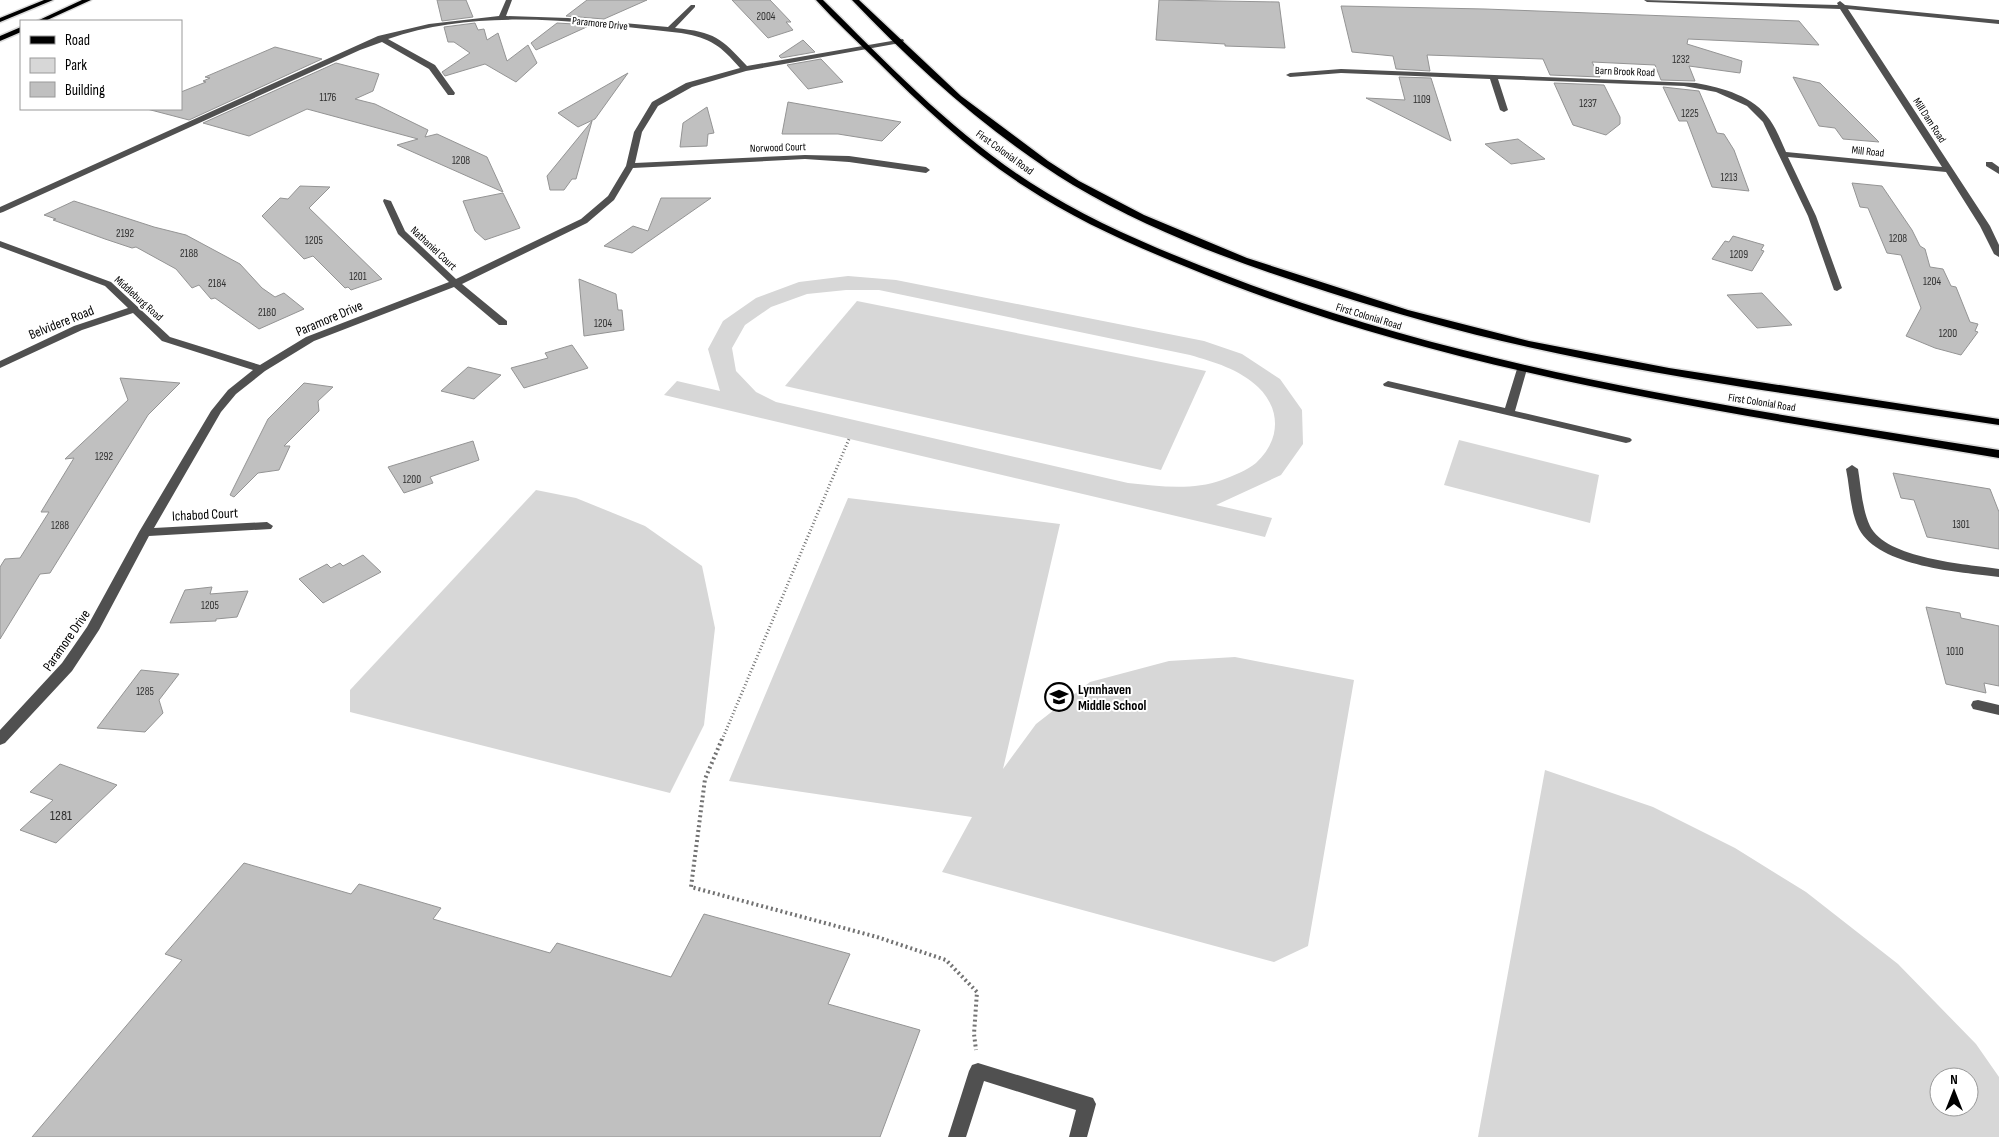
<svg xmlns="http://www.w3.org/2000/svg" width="1999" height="1137" viewBox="0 0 1999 1137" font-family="'Sofia Sans Condensed',sans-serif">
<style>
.green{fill:#d7d7d7;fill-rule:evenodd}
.building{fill:#c0c0c0;stroke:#949494}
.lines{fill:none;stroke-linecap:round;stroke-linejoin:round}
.major-casing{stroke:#dbdbdb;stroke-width:3}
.path-far1{stroke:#727272;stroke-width:3;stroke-dasharray:1 2.5;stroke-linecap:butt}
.path{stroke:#727272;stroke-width:4;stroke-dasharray:2 3;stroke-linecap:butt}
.minor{fill:#505050;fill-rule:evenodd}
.major{fill:#000;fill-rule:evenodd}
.labels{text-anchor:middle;stroke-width:4;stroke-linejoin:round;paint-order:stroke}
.number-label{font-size:11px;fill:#303030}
.far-street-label{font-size:11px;fill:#000;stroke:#fff}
.street-label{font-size:14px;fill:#000;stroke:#fff}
.poi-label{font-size:14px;font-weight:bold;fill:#000;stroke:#fff;text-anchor:start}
.near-number-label{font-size:14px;fill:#303030}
</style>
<rect width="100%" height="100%" fill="#fff"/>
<g class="green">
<path d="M848 276 896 280 1204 341 1242 354 1280 379 1302 410 1303 444 1281 475 1216 505 1272 518 1265 537 664 395 677 381 720 391 708 349 723 321 756 298 799 282ZM846 290H879L1190 355C1214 362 1239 369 1258 387 1282 410 1280 441 1256 463 1248 470 1232 476 1222 480 1192 491 1158 486 1128 483L776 402 756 392 736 371 732 348 745 325 771 307 807 294Z"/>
<polygon points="857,301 1206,371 1161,470 785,386"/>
<polygon points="1459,440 1599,475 1590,523 1444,485"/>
<polygon points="536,490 576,498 645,526 702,566 715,628 704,725 670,793 350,712 350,690"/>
<polygon points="848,498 1060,524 1003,769 1036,724 1090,682 1169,661 1235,657 1354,680 1308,946 1274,962 942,872 972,817 729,781"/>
<path d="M1545 770 1653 807 1735 848 1806 892 1898 964 1976 1044 1999 1077V1137H1478ZM1939 1077H1969V1107H1939Z"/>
</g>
<g class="building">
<polygon points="437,0 466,0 473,17 442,21"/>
<polygon points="587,0 647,0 604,19 566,16"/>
<polygon points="732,0 770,0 791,22 786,22 793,30 768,38"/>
<polygon points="1159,0 1279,2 1285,48 1225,46 1225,44 1156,40"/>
<polygon points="1341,6 1485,9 1799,21 1819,45 1688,39 1687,44 1742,61 1740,73 1689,66 1695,81 1661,80 1655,65 1592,62 1600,77 1550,75 1543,59 1427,55 1430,71 1396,69 1393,56 1352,52"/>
<polygon points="475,23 478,30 484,29 487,40 498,33 507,61 528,45 537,63 516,82 485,64 445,76 442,72 470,53 454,42 448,42 444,27"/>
<polygon points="557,23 591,25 536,50 531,43"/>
<polygon points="803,40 815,52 781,58 779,56"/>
<polygon points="275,47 322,59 189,120 147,109 181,109 181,92 206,82 203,81 210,78 205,77"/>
<polygon points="821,59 843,82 808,89 787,65"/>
<polygon points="336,63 379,74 373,91 355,99 375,104 428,130 425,137 437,134 487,157 503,192 397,145 418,139 307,109 249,136 203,123"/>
<polygon points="628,73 595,119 578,127 558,113"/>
<polygon points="1399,77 1431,78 1451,141 1366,98 1405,100"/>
<polygon points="1793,77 1820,83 1879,142 1843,139 1835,128 1819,126"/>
<polygon points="1554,83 1604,85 1620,117 1620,124 1606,135 1573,125"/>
<polygon points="1663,87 1699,91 1717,133 1724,134 1734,150 1749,191 1712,187 1687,121 1679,121"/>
<polygon points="788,102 901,122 882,141 838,134 782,134"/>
<polygon points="707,107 714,133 708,134 707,146 680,147 683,123"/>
<polygon points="592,121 576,179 572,179 564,190 550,190 547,176"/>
<polygon points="1518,139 1545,159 1511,164 1485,144"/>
<polygon points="1852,183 1882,186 1912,230 1920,246 1925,249 1930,267 1943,269 1951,286 1956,287 1970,322 1978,324 1975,331 1978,332 1961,355 1935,348 1906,336 1921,308 1901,255 1887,253 1868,208 1860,207"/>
<polygon points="300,186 330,187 309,208 382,279 351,290 348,287 345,288 313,256 304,259 262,216 280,198 288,199"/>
<polygon points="503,193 520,228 485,240 475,231 463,201"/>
<polygon points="661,198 711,198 632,253 604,246 633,226 648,231"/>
<polygon points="74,201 154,227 186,235 240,264 262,288 275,297 284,293 304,309 259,329 215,298 211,299 199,285 192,288 176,269 136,247 132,248 105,239 53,220 56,219 44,215"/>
<polygon points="1733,236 1764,245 1761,250 1764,251 1752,271 1712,259 1725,241 1729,242"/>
<polygon points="579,279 616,294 618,310 622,310 624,330 584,336"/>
<polygon points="1762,293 1792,325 1757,328 1727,295"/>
<polygon points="572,345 588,368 524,388 511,368 548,358 545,353"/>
<polygon points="468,367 501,375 474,399 441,391"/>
<polygon points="120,378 180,383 148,415 50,573 40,574 0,639 0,567 5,559 20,558 49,512 41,512 74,458 65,459 128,400"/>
<polygon points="304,383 333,387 318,401 319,411 284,446 290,446 279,470 258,473 234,497 230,495 268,419"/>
<polygon points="473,441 479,460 430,477 433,483 404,493 388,467"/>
<polygon points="1893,473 1990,489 1999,512 1999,549 1927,537 1914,500 1901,498"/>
<polygon points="363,555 381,572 323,603 299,579 327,564 331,568 340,563 343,566"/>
<polygon points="212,587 210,594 248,591 237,617 216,619 216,621 170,623 185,590"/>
<polygon points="1926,607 1960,613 1961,618 1999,626 1999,686 1984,683 1986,693 1946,684"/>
<polygon points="141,670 179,674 159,700 163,713 145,732 97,728"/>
<polygon points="60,764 117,785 56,843 20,830 53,800 30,792"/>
<polygon points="244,863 351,894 359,884 441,908 433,919 550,953 557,943 671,977 704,914 850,954 828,1004 920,1030 880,1137 32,1137 182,960 165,954"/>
</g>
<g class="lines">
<defs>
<g id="major">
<polygon points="44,0 53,0 0,22 0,18"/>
<polygon points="82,0 91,0 45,21 37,21"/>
<path d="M816 0H823C889 65 953 133 1031 183 1093 223 1162 251 1230 277 1477 372 1740 408 1999 450V458C1738 414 1473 378 1224 282 1156 255 1086 227 1024 186 970 151 922 106 876 60 856 40 835 21 816 0Z"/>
<path d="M852 0H859L961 96 1048 161 1079 181 1144 215 1247 258 1408 310 1529 341 1669 368 1999 419V425C1842 401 1683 382 1528 347 1460 332 1394 313 1328 292 1240 264 1152 232 1073 185 991 135 918 69 852 0Z"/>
<polygon points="21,27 21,32 0,41 0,36"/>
</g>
</defs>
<use href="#major" class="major-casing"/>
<polyline class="path-far1" points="722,740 849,439"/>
<polyline class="path" points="722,739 705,779 691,887 877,937 946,960 977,992 974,1034 976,1050"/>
<g class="minor">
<path d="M506 0H512L506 16 568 18 668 27 691 5H695V7L675 28C715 32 721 38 747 66L903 39 904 41 900 43 746 71 692 87 658 106 642 132 635 163 805 155 849 156 926 167 930 170 926 173 849 162 805 159 633 168 614 200 587 223 462 284 507 321V325H499L454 287 314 341 265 371 236 394 221 412 154 528 267 522 273 526 271 529 149 536 99 630 72 671 5 743 0 745V730L62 663 87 627 139 532 211 411 228 390 253 370 162 341 133 313 82 330 0 368V361L74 326 128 308 105 286 0 247V241L111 282 170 337 260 365 306 337 449 282 398 234 383 201 384 199 391 201 405 231 456 279 581 219 608 196 626 166 634 132 652 102 686 83 740 68C721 46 711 38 681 33 586 23 481 6 388 39L435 65 455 93 454 95H448L429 69 382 42 360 50 3 212 0 213V207L378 36 429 24 499 16Z"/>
<path d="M1644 0 1838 5 1837 3 1840 1 1845 5 1999 20V24L1848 9 1990 226 1999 245V257L1994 254 1980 226 1946 172 1788 157 1816 216 1842 288 1837 291 1834 290 1808 216 1763 122 1747 106 1716 92 1684 86 1498 79 1508 110 1504 112 1500 110 1490 79 1341 73 1290 77 1286 75 1290 73 1341 69 1696 83C1723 88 1754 96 1770 120 1777 130 1781 141 1786 152L1942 167 1840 9 1647 2Z"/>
<polygon points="1986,162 1992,162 1999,167 1999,174 1986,166"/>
<polygon points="1522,366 1527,369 1515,411 1630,438 1632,440 1630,442 1626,443 1384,386 1383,384 1388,381 1505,408 1517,369"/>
<path d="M1852 465 1858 469C1861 487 1862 509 1870 526 1886 559 1966 564 1999 569V577C1960 572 1879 567 1859 529 1850 511 1850 488 1846 469Z"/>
<polygon points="1978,700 1999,705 1999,715 1973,709 1971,705 1973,701"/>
<polygon points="978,1063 1093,1098 1096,1104 1087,1137 1069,1137 1076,1110 984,1081 966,1137 948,1137 969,1071 972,1065"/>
</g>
<use href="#major" class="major"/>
</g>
<defs>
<symbol id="school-ring" viewBox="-11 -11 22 22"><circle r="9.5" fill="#fff" stroke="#000" stroke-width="1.5"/><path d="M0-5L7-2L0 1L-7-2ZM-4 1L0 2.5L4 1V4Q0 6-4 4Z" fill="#000"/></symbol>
</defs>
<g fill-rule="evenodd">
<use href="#school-ring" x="1043" y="681" width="32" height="32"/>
</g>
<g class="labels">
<g class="number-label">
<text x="766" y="20">2004</text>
<text x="1681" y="63">1232</text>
<text x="328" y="101">1176</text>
<text x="1422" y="103">1109</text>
<text x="1588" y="107">1237</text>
<text x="1690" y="117">1225</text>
<text x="461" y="164">1208</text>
<text x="1729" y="181">1213</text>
<text x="125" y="237">2192</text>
<text x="1898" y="242">1208</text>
<text x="314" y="244">1205</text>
<text x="189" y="257">2188</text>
<text x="1739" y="258">1209</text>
<text x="358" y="280">1201</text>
<text x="1932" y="285">1204</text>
<text x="217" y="287">2184</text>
<text x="267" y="316">2180</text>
<text x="603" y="327">1204</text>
<text x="1948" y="337">1200</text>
<text x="104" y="460">1292</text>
<text x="412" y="483">1200</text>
<text x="1961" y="528">1301</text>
<text x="60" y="529">1288</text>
<text x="210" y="609">1205</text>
<text x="1955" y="655">1010</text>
<text x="145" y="695">1285</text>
</g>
<g class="far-street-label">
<text transform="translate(600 23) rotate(6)" y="4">Paramore Drive</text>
<text transform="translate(1625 71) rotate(2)" y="4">Barn Brook Road</text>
<text transform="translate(1930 120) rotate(57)" y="4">Mill Dam Road</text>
<text transform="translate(778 147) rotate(-2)" y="4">Norwood Court</text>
<text transform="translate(1868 151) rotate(6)" y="4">Mill Road</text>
<text transform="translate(1005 152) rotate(36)" y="4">First Colonial Road</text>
<text transform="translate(434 248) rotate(43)" y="4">Nathaniel Court</text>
<text transform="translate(139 298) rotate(42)" y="4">Middleburg Road</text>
<text transform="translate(1369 316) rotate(17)" y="4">First Colonial Road</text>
<text transform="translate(1762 402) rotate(9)" y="4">First Colonial Road</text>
</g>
<g class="street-label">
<text transform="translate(329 318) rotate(-23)" y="5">Paramore Drive</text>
<text transform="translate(61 322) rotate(-22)" y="5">Belvidere Road</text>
<text transform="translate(205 514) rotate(-3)" y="5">Ichabod Court</text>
<text transform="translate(66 640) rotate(-55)" y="5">Paramore Drive</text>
</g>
<g class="poi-label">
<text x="1078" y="694">Lynnhaven<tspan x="1078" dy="16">Middle School</tspan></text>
</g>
<g class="near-number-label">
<text x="61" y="820">1281</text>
</g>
</g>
<rect x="20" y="20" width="162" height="90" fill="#ffffff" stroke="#999999"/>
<rect x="30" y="36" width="25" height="8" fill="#000000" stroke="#999999"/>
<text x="65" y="45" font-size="15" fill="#000000">Road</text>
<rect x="30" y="58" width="25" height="15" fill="#d7d7d7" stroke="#999999"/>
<text x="65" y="70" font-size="15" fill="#000000">Park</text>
<rect x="30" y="82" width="25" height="15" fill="#c0c0c0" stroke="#999999"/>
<text x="65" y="95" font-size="15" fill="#000000">Building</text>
<g transform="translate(1954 1092)"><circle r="24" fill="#ffffff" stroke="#999999"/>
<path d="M0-4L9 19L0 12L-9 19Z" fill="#000000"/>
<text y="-8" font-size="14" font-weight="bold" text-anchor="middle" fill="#000000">N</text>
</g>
</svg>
